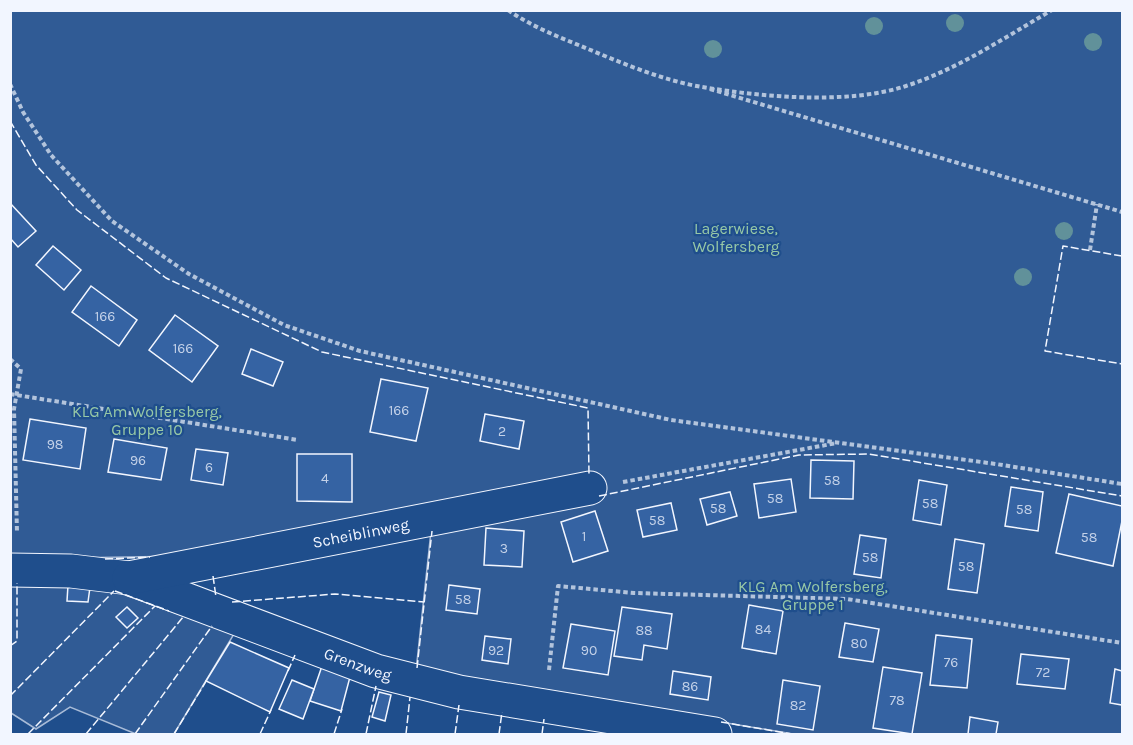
<svg xmlns="http://www.w3.org/2000/svg" width="1133" height="745" viewBox="0 0 1133 745" font-family="Karla,sans-serif">
<style>
.green{fill:#305b95;stroke:#a8bbd7;stroke-width:1.5}
.building{fill:#3563a3;stroke:#f2f6ff;stroke-width:1.5}
.lines{fill:none;stroke-linecap:round;stroke-linejoin:round}
.street-casing{stroke:#f2f6ff;stroke-width:35}
.path{stroke:#b3c4dc;stroke-width:4;stroke-dasharray:4.5 3;stroke-linecap:butt}
.street{stroke:#1f4e8c;stroke-width:33}
.fence{stroke:#f2f6ff;stroke-width:1.5;stroke-dasharray:8 3;stroke-linecap:butt}
.tree{fill:#61919a}
.labels{text-anchor:middle;stroke-width:4.5;stroke-linejoin:round;paint-order:stroke}
.number-label{font-size:14px;fill:#c3d1e8}
.park-label{font-size:16px;fill:#97c8a6;stroke:#1f4e8c}
.street-label{font-size:16px;fill:#f2f6ff;stroke:#1f4e8c}
</style>
<rect width="100%" height="100%" fill="#1f4e8c"/>
<g class="green">
<polygon points="11,11 1122,11 1122,734 793,734 416,671 431,531 186,556 11,559"/>
<polygon points="10,582 114,591 234,634 174,734 136,734 70,707 36,729 11,713"/>
</g>
<g class="building">
<polygon points="10,203 36,231 18,247 10,238"/>
<polygon points="53,246 81,270 64,290 36,265"/>
<polygon points="91,286 137,320 119,346 72,312"/>
<polygon points="175,315 218,346 192,382 149,350"/>
<polygon points="251,349 283,362 273,386 242,374"/>
<polygon points="381,379 428,388 416,441 370,432"/>
<polygon points="485,414 524,421 519,449 480,441"/>
<polygon points="30,419 86,428 80,469 23,460"/>
<polygon points="114,439 167,448 161,480 108,472"/>
<polygon points="196,449 228,453 223,485 191,480"/>
<polygon points="297,454 352,454 352,502 297,501"/>
<polygon points="811,460 854,461 853,499 810,498"/>
<polygon points="791,479 796,512 759,518 754,484"/>
<polygon points="919,480 947,485 941,525 913,520"/>
<polygon points="1011,487 1043,492 1038,531 1005,526"/>
<polygon points="730,492 737,516 707,525 700,499"/>
<polygon points="1069,494 1122,506 1122,521 1113,566 1056,553"/>
<polygon points="671,503 677,530 643,537 637,510"/>
<polygon points="595,511 608,551 573,562 561,522"/>
<polygon points="486,528 524,531 522,567 484,565"/>
<polygon points="860,535 886,539 881,578 854,574"/>
<polygon points="955,539 984,544 977,593 948,589"/>
<polygon points="68,585 90,587 88,602 67,601"/>
<polygon points="449,585 480,589 477,614 446,610"/>
<polygon points="749,605 783,611 776,654 742,648"/>
<polygon points="127,607 138,618 127,628 116,617"/>
<polygon points="622,607 672,614 667,649 644,645 642,660 614,656"/>
<polygon points="845,623 879,629 873,662 839,657"/>
<polygon points="571,624 615,631 608,675 563,668"/>
<polygon points="936,635 972,639 967,688 930,685"/>
<polygon points="485,636 511,639 508,664 482,660"/>
<polygon points="230,642 289,668 270,712 206,681"/>
<polygon points="1021,654 1069,659 1065,689 1017,684"/>
<polygon points="322,666 350,677 341,711 310,701"/>
<polygon points="883,667 922,673 912,734 873,728"/>
<polygon points="1115,669 1122,671 1122,705 1110,703"/>
<polygon points="673,671 711,677 708,700 670,694"/>
<polygon points="292,680 314,689 303,719 279,709"/>
<polygon points="783,680 820,686 813,730 777,724"/>
<polygon points="379,692 391,695 385,721 372,717"/>
<polygon points="970,717 998,722 996,734 968,734"/>
</g>
<g class="lines">
<defs>
<g id="street">
<path id="s1" d="M10 570 71 571 129 578 376 671 459 692 715 734"/>
<path id="s2" d="M129 578 590 488"/>
</g>
</defs>
<use href="#street" class="street-casing"/>
<g class="path">
<path d="M508 10C531 26 556 36 581 46 619 62 661 80 702 87 763 97 847 105 906 86 958 69 1004 38 1052 10"/>
<polyline points="10,84 23,112 51,155 112,221 189,274 284,325 360,351 671,420 996,464 1122,484"/>
<polyline points="710,89 1122,212"/>
<polyline points="1090,250 1097,204"/>
<polyline points="10,359 21,369 14,409 17,533"/>
<polyline points="10,394 298,440"/>
<polyline points="623,482 837,443"/>
<polyline points="549,670 558,586 634,593 847,599 1122,643"/>
</g>
<use href="#street" class="street"/>
<g class="fence">
<polyline points="10,121 36,165 77,210 166,278 322,352 588,408 589,475"/>
<polyline points="1122,256 1063,246 1045,351 1122,364"/>
<polyline points="599,496 799,455 869,454 1122,496"/>
<polyline points="105,559 150,557"/>
<polyline points="213,576 216,597"/>
<polyline points="115,591 169,611"/>
<polyline points="232,602 335,594 424,602"/>
<polyline points="10,646 17,641 17,583"/>
<polyline points="417,668 432,531"/>
<polyline points="288,671 295,655"/>
<polyline points="10,696 114,591"/>
<polyline points="721,722 792,734"/>
<polyline points="28,734 155,606"/>
<polyline points="86,734 184,616"/>
<polyline points="135,734 212,626"/>
<polyline points="174,734 208,678"/>
<polyline points="260,734 271,710"/>
<polyline points="334,734 342,709"/>
<polyline points="366,734 376,686"/>
<polyline points="406,734 410,697"/>
<polyline points="455,734 459,705"/>
<polyline points="499,734 502,712"/>
<polyline points="542,734 544,719"/>
</g>
</g>
<g class="tree">
<circle cx="955" cy="23" r="9"/>
<circle cx="874" cy="26" r="9"/>
<circle cx="1093" cy="42" r="9"/>
<circle cx="713" cy="49" r="9"/>
<circle cx="1064" cy="231" r="9"/>
<circle cx="1023" cy="277" r="9"/>
</g>
<g class="labels">
<g class="number-label">
<text x="105" y="321">166</text>
<text x="183" y="353">166</text>
<text x="399" y="415">166</text>
<text x="502" y="436">2</text>
<text x="55" y="449">98</text>
<text x="138" y="465">96</text>
<text x="209" y="472">6</text>
<text x="325" y="483">4</text>
<text x="832" y="485">58</text>
<text x="775" y="503">58</text>
<text x="930" y="508">58</text>
<text x="718" y="513">58</text>
<text x="1024" y="514">58</text>
<text x="657" y="525">58</text>
<text x="584" y="541">1</text>
<text x="1089" y="542">58</text>
<text x="504" y="553">3</text>
<text x="870" y="562">58</text>
<text x="966" y="571">58</text>
<text x="463" y="604">58</text>
<text x="763" y="634">84</text>
<text x="644" y="635">88</text>
<text x="859" y="648">80</text>
<text x="496" y="655">92</text>
<text x="589" y="655">90</text>
<text x="951" y="667">76</text>
<text x="1043" y="677">72</text>
<text x="690" y="691">86</text>
<text x="897" y="705">78</text>
<text x="798" y="710">82</text>
</g>
<g class="park-label">
<text x="736" y="234">Lagerwiese,<tspan x="736" dy="18">Wolfersberg</tspan></text>
<text x="147" y="417">KLG Am Wolfersberg,<tspan x="147" dy="18">Gruppe 10</tspan></text>
<text x="813" y="592">KLG Am Wolfersberg,<tspan x="813" dy="18">Gruppe 1</tspan></text>
</g>
<g class="street-label">
<text dy="6" stroke="none"><textPath href="#s2" startOffset="236">Scheiblinweg</textPath></text>
<text dy="6" stroke="none"><textPath href="#s1" startOffset="364">Grenzweg</textPath></text>
</g>
</g>
<rect width="1133" height="745" fill="none" stroke="#f2f6ff" stroke-width="24"/>
</svg>
